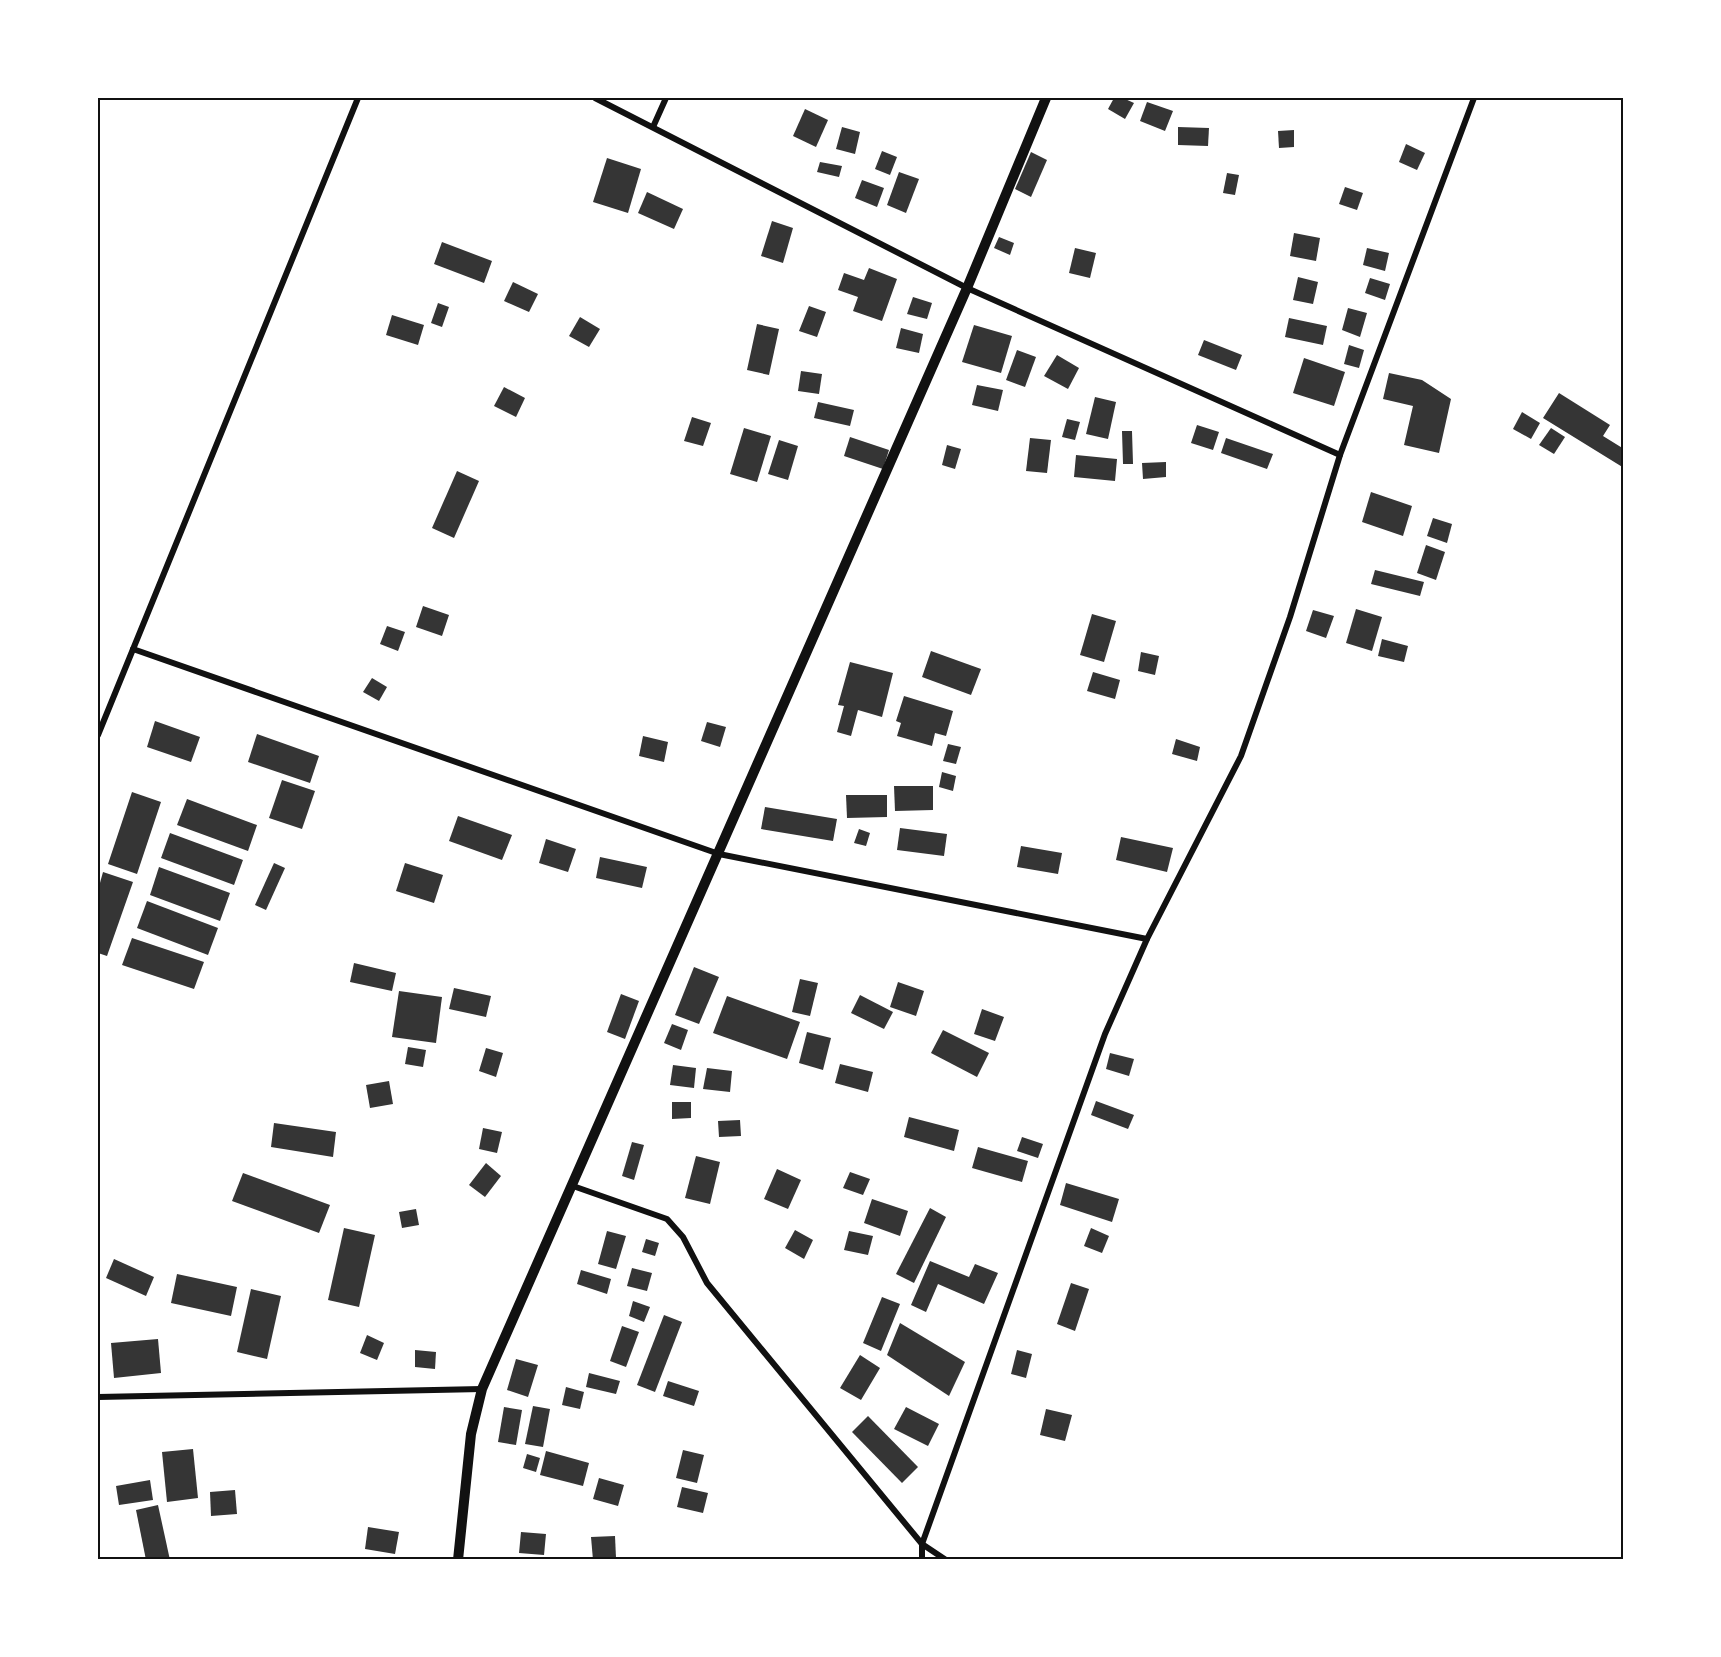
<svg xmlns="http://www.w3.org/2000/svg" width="1721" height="1657" viewBox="0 0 1721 1657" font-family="Rubik,sans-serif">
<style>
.building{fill:#353535}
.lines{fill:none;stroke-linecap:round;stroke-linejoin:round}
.minor{stroke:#111;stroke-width:6}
.tertiary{stroke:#111;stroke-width:10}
.neatline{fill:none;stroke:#111;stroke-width:2}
</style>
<rect width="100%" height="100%" fill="#fff"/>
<g class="building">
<polygon points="1114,98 1123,98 1134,103 1125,119 1108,109"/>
<polygon points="1147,102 1173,111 1165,131 1140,121"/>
<polygon points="805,109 828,120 816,147 793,136"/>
<polygon points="842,127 860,132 855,154 836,149"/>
<polygon points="1178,127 1209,128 1208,146 1178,145"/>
<polygon points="1294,130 1294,147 1279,148 1278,131"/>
<polygon points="1406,144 1425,153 1417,170 1399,162"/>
<polygon points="882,151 897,157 890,175 875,169"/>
<polygon points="1031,152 1047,160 1031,197 1015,189"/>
<polygon points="607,158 641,169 628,213 593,202"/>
<polygon points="820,162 842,166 839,177 817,172"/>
<polygon points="899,172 919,179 906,213 887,205"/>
<polygon points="1227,173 1239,175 1235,195 1223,193"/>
<polygon points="862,180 884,188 877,207 855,198"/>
<polygon points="1345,187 1363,193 1357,210 1339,204"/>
<polygon points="647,192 683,209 674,229 638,213"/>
<polygon points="772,221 793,228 783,263 761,256"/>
<polygon points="1294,233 1320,238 1316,261 1290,256"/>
<polygon points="999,237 1014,243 1010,255 994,248"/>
<polygon points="442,242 492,261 484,283 434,264"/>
<polygon points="1075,248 1096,253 1090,278 1069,273"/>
<polygon points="1367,248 1389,253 1385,271 1363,265"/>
<polygon points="869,268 897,279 882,321 853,311 858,297 838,290 844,273 864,280"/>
<polygon points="1298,277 1318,282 1313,304 1293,300"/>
<polygon points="1370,278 1390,284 1385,300 1365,293"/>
<polygon points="513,282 538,294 529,312 504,301"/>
<polygon points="913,297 932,303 927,319 907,314"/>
<polygon points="438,303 449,307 442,327 431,323"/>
<polygon points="809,306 826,312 817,337 799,331"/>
<polygon points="1348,308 1367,313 1360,337 1342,330"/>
<polygon points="392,315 424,325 418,345 386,335"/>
<polygon points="580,317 600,329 589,347 569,336"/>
<polygon points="1289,318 1327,326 1323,345 1285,337"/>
<polygon points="757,324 779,329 769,375 747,370"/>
<polygon points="974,325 1012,336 1001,373 962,362"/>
<polygon points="901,328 923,334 919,353 896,348"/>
<polygon points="1204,340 1242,355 1236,370 1198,355"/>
<polygon points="1349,345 1364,350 1359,368 1344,364"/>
<polygon points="1017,350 1036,357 1025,387 1006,380"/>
<polygon points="1057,355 1079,368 1068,389 1044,376"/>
<polygon points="1304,358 1345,372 1334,406 1293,393"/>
<polygon points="801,371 822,374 819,394 798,391"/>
<polygon points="1389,373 1422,380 1451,399 1439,453 1404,445 1413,406 1383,399"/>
<polygon points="977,385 1003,390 998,411 972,405"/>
<polygon points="504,387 525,398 516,417 494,406"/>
<polygon points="1559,393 1610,425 1603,436 1624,449 1624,468 1543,418"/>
<polygon points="1095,397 1116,402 1108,439 1086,434"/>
<polygon points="818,402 854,410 850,426 814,418"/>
<polygon points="1522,412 1540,423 1531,439 1513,429"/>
<polygon points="692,417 711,423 703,446 684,441"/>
<polygon points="1067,419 1080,422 1075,440 1062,437"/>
<polygon points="1197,425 1219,432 1213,450 1191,443"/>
<polygon points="744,428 771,436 757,482 730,474"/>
<polygon points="1551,428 1565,437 1554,454 1539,445"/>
<polygon points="1122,431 1132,431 1133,464 1123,464"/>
<polygon points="850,437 889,450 883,469 844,456"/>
<polygon points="1030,438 1051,440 1047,473 1026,471"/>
<polygon points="1226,438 1273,454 1267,469 1221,453"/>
<polygon points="779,440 798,446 788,480 768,474"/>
<polygon points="947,445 961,449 955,469 942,465"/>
<polygon points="1076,455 1117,459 1115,481 1074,477"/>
<polygon points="1166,462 1166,477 1143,479 1142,463"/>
<polygon points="457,471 479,481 454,538 432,528"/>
<polygon points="1371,492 1412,506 1403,536 1362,522"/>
<polygon points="1433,518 1452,524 1447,543 1427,536"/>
<polygon points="1426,545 1445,552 1436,580 1417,573"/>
<polygon points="1375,570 1424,582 1420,596 1371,584"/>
<polygon points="423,606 449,615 442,636 416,627"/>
<polygon points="1356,609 1382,617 1372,651 1346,643"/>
<polygon points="1313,610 1334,616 1326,638 1306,631"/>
<polygon points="1092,614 1116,621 1104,662 1080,655"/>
<polygon points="387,626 405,632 398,651 380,644"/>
<polygon points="1382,639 1408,646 1404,662 1378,656"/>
<polygon points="931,651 981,669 971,695 922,677"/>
<polygon points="1141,652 1159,656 1155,675 1138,671"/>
<polygon points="850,662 893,673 882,717 858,710 851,736 837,732 844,706 838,705"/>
<polygon points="1093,672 1120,680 1115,699 1087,691"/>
<polygon points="372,678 387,687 379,701 363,692"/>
<polygon points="904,696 953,711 946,736 935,733 932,746 897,736 901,723 896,721"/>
<polygon points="155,721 200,737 191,762 147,747"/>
<polygon points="707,722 726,727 720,747 701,741"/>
<polygon points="257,734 319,756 310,783 248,762"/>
<polygon points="643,736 668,742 664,762 639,756"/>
<polygon points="1176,739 1200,747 1197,761 1172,754"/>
<polygon points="948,744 961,747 956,764 943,761"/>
<polygon points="942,772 956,776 953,791 939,787"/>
<polygon points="282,780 315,791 302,829 269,818"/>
<polygon points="894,786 933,786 933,810 895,811"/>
<polygon points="132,792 161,802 137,874 108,864"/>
<polygon points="846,795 887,795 887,817 847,818"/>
<polygon points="187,799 257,825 248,851 177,825"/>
<polygon points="765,807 837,819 833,841 761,829"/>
<polygon points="458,816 512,835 502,860 449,841"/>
<polygon points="900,828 947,834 944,856 897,850"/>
<polygon points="859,829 870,833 866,846 854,843"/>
<polygon points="170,833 243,860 234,885 161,858"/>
<polygon points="1121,837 1173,848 1167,872 1116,860"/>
<polygon points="546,839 576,849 568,872 539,863"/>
<polygon points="1021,846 1062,853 1058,874 1017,867"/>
<polygon points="600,857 647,867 642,888 596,878"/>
<polygon points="274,863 285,868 266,910 255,905"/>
<polygon points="405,863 443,875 434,903 396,891"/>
<polygon points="159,867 230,893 220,921 150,895"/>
<polygon points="103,872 133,882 107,956 98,953 98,890"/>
<polygon points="147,901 218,928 208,955 137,928"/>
<polygon points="132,938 204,962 194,989 122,965"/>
<polygon points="354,963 396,973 392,991 350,982"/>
<polygon points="694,967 719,977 699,1024 675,1015"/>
<polygon points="800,979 818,983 810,1016 792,1012"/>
<polygon points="898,982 924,991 916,1016 890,1007"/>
<polygon points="454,988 491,996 486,1017 449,1009"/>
<polygon points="399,991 442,997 436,1043 392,1037"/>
<polygon points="621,994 639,1001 625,1039 607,1032"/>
<polygon points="860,995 893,1012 884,1029 851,1013"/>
<polygon points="727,996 800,1022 787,1059 713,1033"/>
<polygon points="982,1009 1004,1017 995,1041 974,1034"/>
<polygon points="672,1024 688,1030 681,1050 664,1043"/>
<polygon points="943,1030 989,1053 977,1077 931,1053"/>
<polygon points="807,1032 831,1038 823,1070 799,1063"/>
<polygon points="408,1047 426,1050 423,1067 405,1064"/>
<polygon points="486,1048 503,1053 496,1077 479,1071"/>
<polygon points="1110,1053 1134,1059 1129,1076 1106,1069"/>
<polygon points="840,1064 873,1072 868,1092 835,1083"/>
<polygon points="673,1065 696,1068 694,1088 670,1085"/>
<polygon points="707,1068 732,1071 730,1092 703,1089"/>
<polygon points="389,1081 393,1104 370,1108 366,1085"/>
<polygon points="1096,1101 1134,1115 1128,1129 1091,1115"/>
<polygon points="672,1102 691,1102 691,1118 672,1119"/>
<polygon points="909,1117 959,1130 954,1151 904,1137"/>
<polygon points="740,1120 741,1136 719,1137 718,1121"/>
<polygon points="274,1123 336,1132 333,1157 271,1147"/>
<polygon points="483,1128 502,1132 497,1153 479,1149"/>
<polygon points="1022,1137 1043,1144 1038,1158 1017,1151"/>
<polygon points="632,1142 644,1145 634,1180 622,1176"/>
<polygon points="978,1147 1028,1161 1022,1182 972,1168"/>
<polygon points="696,1156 720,1162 710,1204 685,1198"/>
<polygon points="486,1163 501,1176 485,1197 469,1185"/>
<polygon points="777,1169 801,1180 788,1209 764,1199"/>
<polygon points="850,1172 870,1179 863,1195 843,1188"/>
<polygon points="243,1173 330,1205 319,1233 232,1201"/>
<polygon points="1066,1183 1119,1199 1112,1222 1060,1205"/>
<polygon points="872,1199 908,1211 900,1236 864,1223"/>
<polygon points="930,1208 946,1217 914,1283 896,1274"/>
<polygon points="416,1209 419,1225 402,1228 399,1212"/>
<polygon points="344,1228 375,1235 359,1307 328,1300"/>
<polygon points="1091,1228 1109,1236 1102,1253 1084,1246"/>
<polygon points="795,1230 813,1240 804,1259 785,1248"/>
<polygon points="607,1231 626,1236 616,1269 598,1264"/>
<polygon points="849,1231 873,1236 868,1255 844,1250"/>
<polygon points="646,1239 659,1243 655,1256 642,1252"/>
<polygon points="114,1259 154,1277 146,1296 106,1278"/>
<polygon points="930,1261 969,1277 975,1264 998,1273 984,1304 938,1284 926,1312 911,1305"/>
<polygon points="632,1268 652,1273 647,1291 627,1286"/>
<polygon points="581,1270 611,1279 607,1294 577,1284"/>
<polygon points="177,1274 237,1287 231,1316 171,1303"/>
<polygon points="1071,1283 1089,1289 1075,1331 1057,1324"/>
<polygon points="251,1289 281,1296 267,1359 237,1352"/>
<polygon points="882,1297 900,1304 881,1351 863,1343"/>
<polygon points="633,1301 650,1307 644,1322 629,1316"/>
<polygon points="664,1315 682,1322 655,1392 637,1385"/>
<polygon points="900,1323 965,1362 949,1396 887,1355"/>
<polygon points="622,1326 639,1332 626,1367 610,1361"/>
<polygon points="367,1335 384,1343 377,1360 360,1353"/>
<polygon points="158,1339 161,1373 114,1378 111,1343"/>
<polygon points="415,1350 436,1352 435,1369 415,1367"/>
<polygon points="1017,1350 1032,1354 1026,1378 1011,1374"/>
<polygon points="860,1355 880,1368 861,1400 840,1388"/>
<polygon points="516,1359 538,1365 528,1397 507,1390"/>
<polygon points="589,1373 620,1381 616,1394 586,1387"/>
<polygon points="668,1381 699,1391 694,1406 663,1396"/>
<polygon points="566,1387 584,1392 580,1409 562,1405"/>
<polygon points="533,1406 550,1409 543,1447 525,1444"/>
<polygon points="504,1407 522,1410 516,1445 498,1442"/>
<polygon points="906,1407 939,1424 928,1446 894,1429"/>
<polygon points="1046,1409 1072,1415 1065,1441 1040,1435"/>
<polygon points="868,1416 918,1467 902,1483 852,1432"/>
<polygon points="193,1449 198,1498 167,1502 162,1452"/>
<polygon points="683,1450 704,1455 697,1483 676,1478"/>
<polygon points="546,1451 589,1463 583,1486 540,1475"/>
<polygon points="527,1454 540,1458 536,1472 523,1468"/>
<polygon points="599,1478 624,1485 618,1506 593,1499"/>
<polygon points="150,1480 153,1500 119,1505 116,1486"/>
<polygon points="682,1487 708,1493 703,1513 677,1507"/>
<polygon points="235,1490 237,1514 211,1516 210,1492"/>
<polygon points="158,1505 170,1560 146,1560 136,1510"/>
<polygon points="368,1527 399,1532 395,1554 365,1549"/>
<polygon points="521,1532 546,1534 544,1555 519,1553"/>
<polygon points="615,1536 616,1558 593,1560 591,1537"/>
</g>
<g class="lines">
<g class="minor">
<polyline points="595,98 967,288 1340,455 1290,617 1241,756 1147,939 1105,1034 922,1544 922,1560"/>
<polyline points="653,127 666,98"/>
<polyline points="1340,455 1474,98"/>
<polyline points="133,649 719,854 1147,939"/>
<polyline points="98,735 358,98"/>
<polyline points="573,1186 667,1219 683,1237 707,1283 922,1544 946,1560"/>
<polyline points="98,1397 482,1389"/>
</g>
<polyline class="tertiary" points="458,1560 471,1434 482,1389 967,288 1046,98"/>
</g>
<rect width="1721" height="1657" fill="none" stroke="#ffffff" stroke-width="198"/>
<rect x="99" y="99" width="1523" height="1459" class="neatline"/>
</svg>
